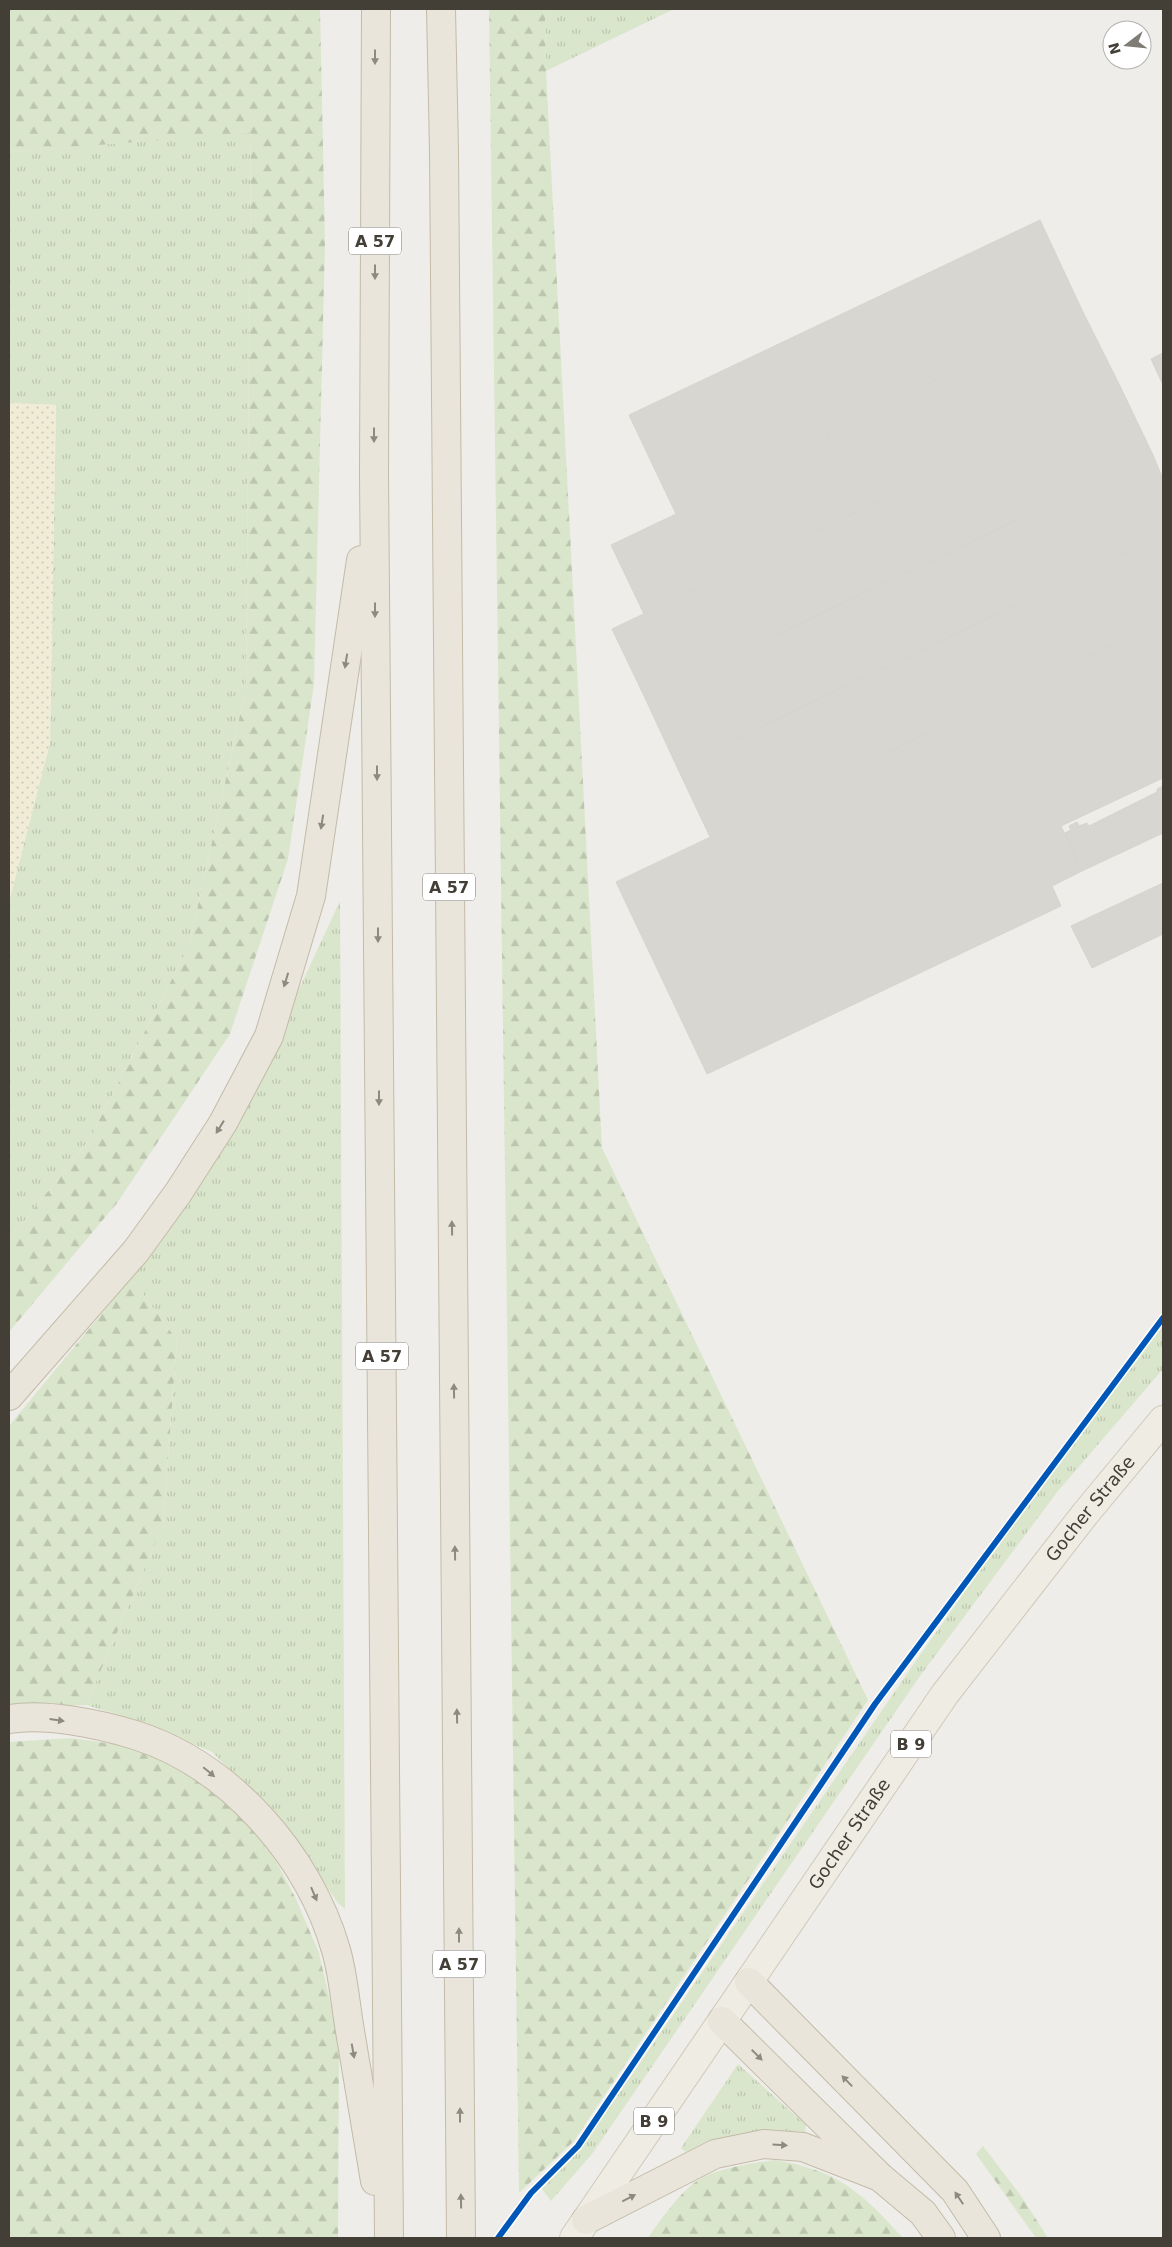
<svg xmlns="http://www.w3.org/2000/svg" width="1172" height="2247" viewBox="0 0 1172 2247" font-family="'DejaVu Sans',sans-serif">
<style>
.grass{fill:url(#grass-tufts)}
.forest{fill:url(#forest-firs)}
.sand{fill:url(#sand-dots)}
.building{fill:#d8d6d1;stroke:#d6d4cf}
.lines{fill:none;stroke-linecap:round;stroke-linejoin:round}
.primary-casing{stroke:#cec9b9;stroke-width:30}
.motorway-casing{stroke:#c3bba8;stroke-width:30}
.primary{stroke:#efece4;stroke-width:28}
.motorway{stroke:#e9e5da;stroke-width:28}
.cycleway-casing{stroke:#fff;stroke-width:9}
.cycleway{stroke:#0057b8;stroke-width:6}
.oneway{fill:#8e8a80}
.labels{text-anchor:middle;stroke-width:5;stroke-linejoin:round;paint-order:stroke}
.shield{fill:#fff;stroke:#7b7972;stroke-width:1}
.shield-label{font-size:16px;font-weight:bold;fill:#433f36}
.street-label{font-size:18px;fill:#433f36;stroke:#fff}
</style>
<defs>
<pattern id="grass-tufts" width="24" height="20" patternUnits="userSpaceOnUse" patternTransform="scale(1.25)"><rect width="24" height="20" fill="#dae6cb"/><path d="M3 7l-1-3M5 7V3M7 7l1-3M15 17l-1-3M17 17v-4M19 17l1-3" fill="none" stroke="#bcc6af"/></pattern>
<pattern id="forest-firs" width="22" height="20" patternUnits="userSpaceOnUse" patternTransform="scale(1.25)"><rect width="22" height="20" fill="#dae6cb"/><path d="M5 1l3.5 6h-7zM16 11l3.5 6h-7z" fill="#bcc6af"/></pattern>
<pattern id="sand-dots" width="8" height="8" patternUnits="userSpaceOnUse" patternTransform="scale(1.25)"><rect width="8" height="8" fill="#f0ecd6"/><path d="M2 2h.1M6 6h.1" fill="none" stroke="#cfcbb8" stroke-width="1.8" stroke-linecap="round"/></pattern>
</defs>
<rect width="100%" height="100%" fill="#eeede9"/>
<g class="grass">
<polygon points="545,9 674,9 546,71"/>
<polygon points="251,132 246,688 189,946 89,1140 9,1240 9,902 50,743 56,405 9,403 9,152"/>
<polygon points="340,901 345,1909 338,1903 283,1822 212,1752 123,1716 86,1705 163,1525 177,1340 131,1278 258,1077"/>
<polygon points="1163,1320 1163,1369 1058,1491 920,1676 592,2154 551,2201 542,2189 579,2149 616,2098 913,1665 1045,1478"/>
<polygon points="738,2064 806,2125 805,2133 769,2129 709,2140 686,2152 681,2148"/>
</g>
<g class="forest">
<polygon points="9,9 320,9 325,243 314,684 288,859 230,1034 117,1203 9,1332 9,1240 89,1140 189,946 246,688 251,133 9,152"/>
<polygon points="489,9 545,9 546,71 602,1148 868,1700 574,2141 519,2193"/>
<polygon points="131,1278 177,1340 163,1525 86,1705 9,1707 9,1426"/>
<polygon points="71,1738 120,1745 169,1762 215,1792 249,1824 276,1861 296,1899 319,1953 339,2041 338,2238 9,2238 9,1742"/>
<polygon points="983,2146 1021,2196 1048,2238 1036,2238 976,2154"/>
<path d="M774 2160C838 2170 861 2192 903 2238H648C659 2222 684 2186 702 2178 724 2167 750 2164 774 2160Z"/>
</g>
<polygon class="sand" points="9,403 56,405 50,743 9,902"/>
<g class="building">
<polygon points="1040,220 1082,310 827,432 831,440 676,514 629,415"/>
<polygon points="1082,310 1120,386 644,614 611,545 831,440 827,432"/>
<polygon points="1163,353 1163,385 1151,359"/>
<polygon points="1120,386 1153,455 645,698 612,629"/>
<polygon points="1153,455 1163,479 1163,535 677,767 645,698"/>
<polygon points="1163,535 1163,621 710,837 677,767"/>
<polygon points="1163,621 1163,778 1061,826 1082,871 1052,886 1061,906 707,1074 616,882"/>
<polygon points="1163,786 1163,833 1082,871 1065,833 1071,830 1069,826 1077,822 1079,826 1087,823 1089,826 1157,792 1157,789"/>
<polygon points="1163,883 1163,934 1092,968 1071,926"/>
</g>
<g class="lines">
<defs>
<g id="primary">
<path id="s1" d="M574 2238 945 1694 1085 1514 1163 1420"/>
</g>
<g id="motorway">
<polyline points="376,9 374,474 389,2238"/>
<polyline points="441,9 444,151 461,2238"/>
<polyline points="9,1396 136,1251 178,1193 223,1123 269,1036 311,896 361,560"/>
<path d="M9 1719C47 1713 99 1724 135 1735 230 1765 309 1856 336 1950 343 1974 345 2000 349 2025 358 2077 366 2129 375 2181"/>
<polyline points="749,1982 955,2191 986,2238"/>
<polyline points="722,2021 880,2177 923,2213 941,2238"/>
<polyline points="586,2220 715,2154 764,2144 803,2147 880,2177"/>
</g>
</defs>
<use href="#primary" class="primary-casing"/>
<use href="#motorway" class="motorway-casing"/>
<use href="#primary" class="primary"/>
<use href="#motorway" class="motorway"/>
<defs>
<polyline id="cycleway" points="498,2238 531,2193 578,2146 875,1704 1163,1318"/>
</defs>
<use href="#cycleway" class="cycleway-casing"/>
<use href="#cycleway" class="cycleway"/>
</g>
<defs><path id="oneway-solid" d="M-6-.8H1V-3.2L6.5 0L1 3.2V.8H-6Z" transform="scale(1.25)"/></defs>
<g class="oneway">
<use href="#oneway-solid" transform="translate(375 57) rotate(90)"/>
<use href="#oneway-solid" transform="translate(375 272) rotate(90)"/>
<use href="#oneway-solid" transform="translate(374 435) rotate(90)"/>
<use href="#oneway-solid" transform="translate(375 610) rotate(90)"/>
<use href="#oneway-solid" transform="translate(346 661) rotate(99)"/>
<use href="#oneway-solid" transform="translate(377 773) rotate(90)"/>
<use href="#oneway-solid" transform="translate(322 822) rotate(99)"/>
<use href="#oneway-solid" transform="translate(378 935) rotate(90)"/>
<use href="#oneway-solid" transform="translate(286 980) rotate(107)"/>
<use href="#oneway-solid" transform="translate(379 1098) rotate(90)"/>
<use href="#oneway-solid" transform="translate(220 1127) rotate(122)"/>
<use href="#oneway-solid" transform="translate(452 1228) rotate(-91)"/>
<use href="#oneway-solid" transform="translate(454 1391) rotate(-91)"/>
<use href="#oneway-solid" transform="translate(455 1553) rotate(-91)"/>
<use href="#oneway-solid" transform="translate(457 1716) rotate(-91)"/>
<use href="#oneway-solid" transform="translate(57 1720) rotate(8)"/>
<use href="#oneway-solid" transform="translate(209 1772) rotate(40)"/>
<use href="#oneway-solid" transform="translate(314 1894) rotate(67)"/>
<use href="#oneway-solid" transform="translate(459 1935) rotate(-90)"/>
<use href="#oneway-solid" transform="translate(353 2051) rotate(80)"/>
<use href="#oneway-solid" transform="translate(757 2055) rotate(45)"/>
<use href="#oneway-solid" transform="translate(847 2081) rotate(-134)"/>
<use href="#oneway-solid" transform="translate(460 2115) rotate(-90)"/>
<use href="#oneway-solid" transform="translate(780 2145) rotate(4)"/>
<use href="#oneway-solid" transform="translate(629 2198) rotate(-27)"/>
<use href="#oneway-solid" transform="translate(959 2198) rotate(-124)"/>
<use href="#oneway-solid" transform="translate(461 2201) rotate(-91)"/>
</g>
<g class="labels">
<g class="shield">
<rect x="349" y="227.5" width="52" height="27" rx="4"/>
<rect x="423" y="873.5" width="52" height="27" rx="4"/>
<rect x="356" y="1342.5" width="52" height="27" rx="4"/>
<rect x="891" y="1730.5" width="40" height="27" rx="4"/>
<rect x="433" y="1950.5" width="52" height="27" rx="4"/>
<rect x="634" y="2107.5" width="40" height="27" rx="4"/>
</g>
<g class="shield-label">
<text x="375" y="247">A 57</text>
<text x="449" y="893">A 57</text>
<text x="382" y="1362">A 57</text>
<text x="911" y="1750">B 9</text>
<text x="459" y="1970">A 57</text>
<text x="654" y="2127">B 9</text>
</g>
<g class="street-label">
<text dy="6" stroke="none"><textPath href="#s1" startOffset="894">Gocher Straße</textPath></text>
<text dy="6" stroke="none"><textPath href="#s1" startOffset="489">Gocher Straße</textPath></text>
</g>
</g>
<rect width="1172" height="2247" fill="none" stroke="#433f36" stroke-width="20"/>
<g transform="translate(1127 45) rotate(254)"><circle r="24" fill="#ffffff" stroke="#b4b2af"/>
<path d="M0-4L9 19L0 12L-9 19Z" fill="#7f7c75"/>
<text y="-8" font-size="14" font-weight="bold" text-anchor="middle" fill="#433f36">N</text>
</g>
</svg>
